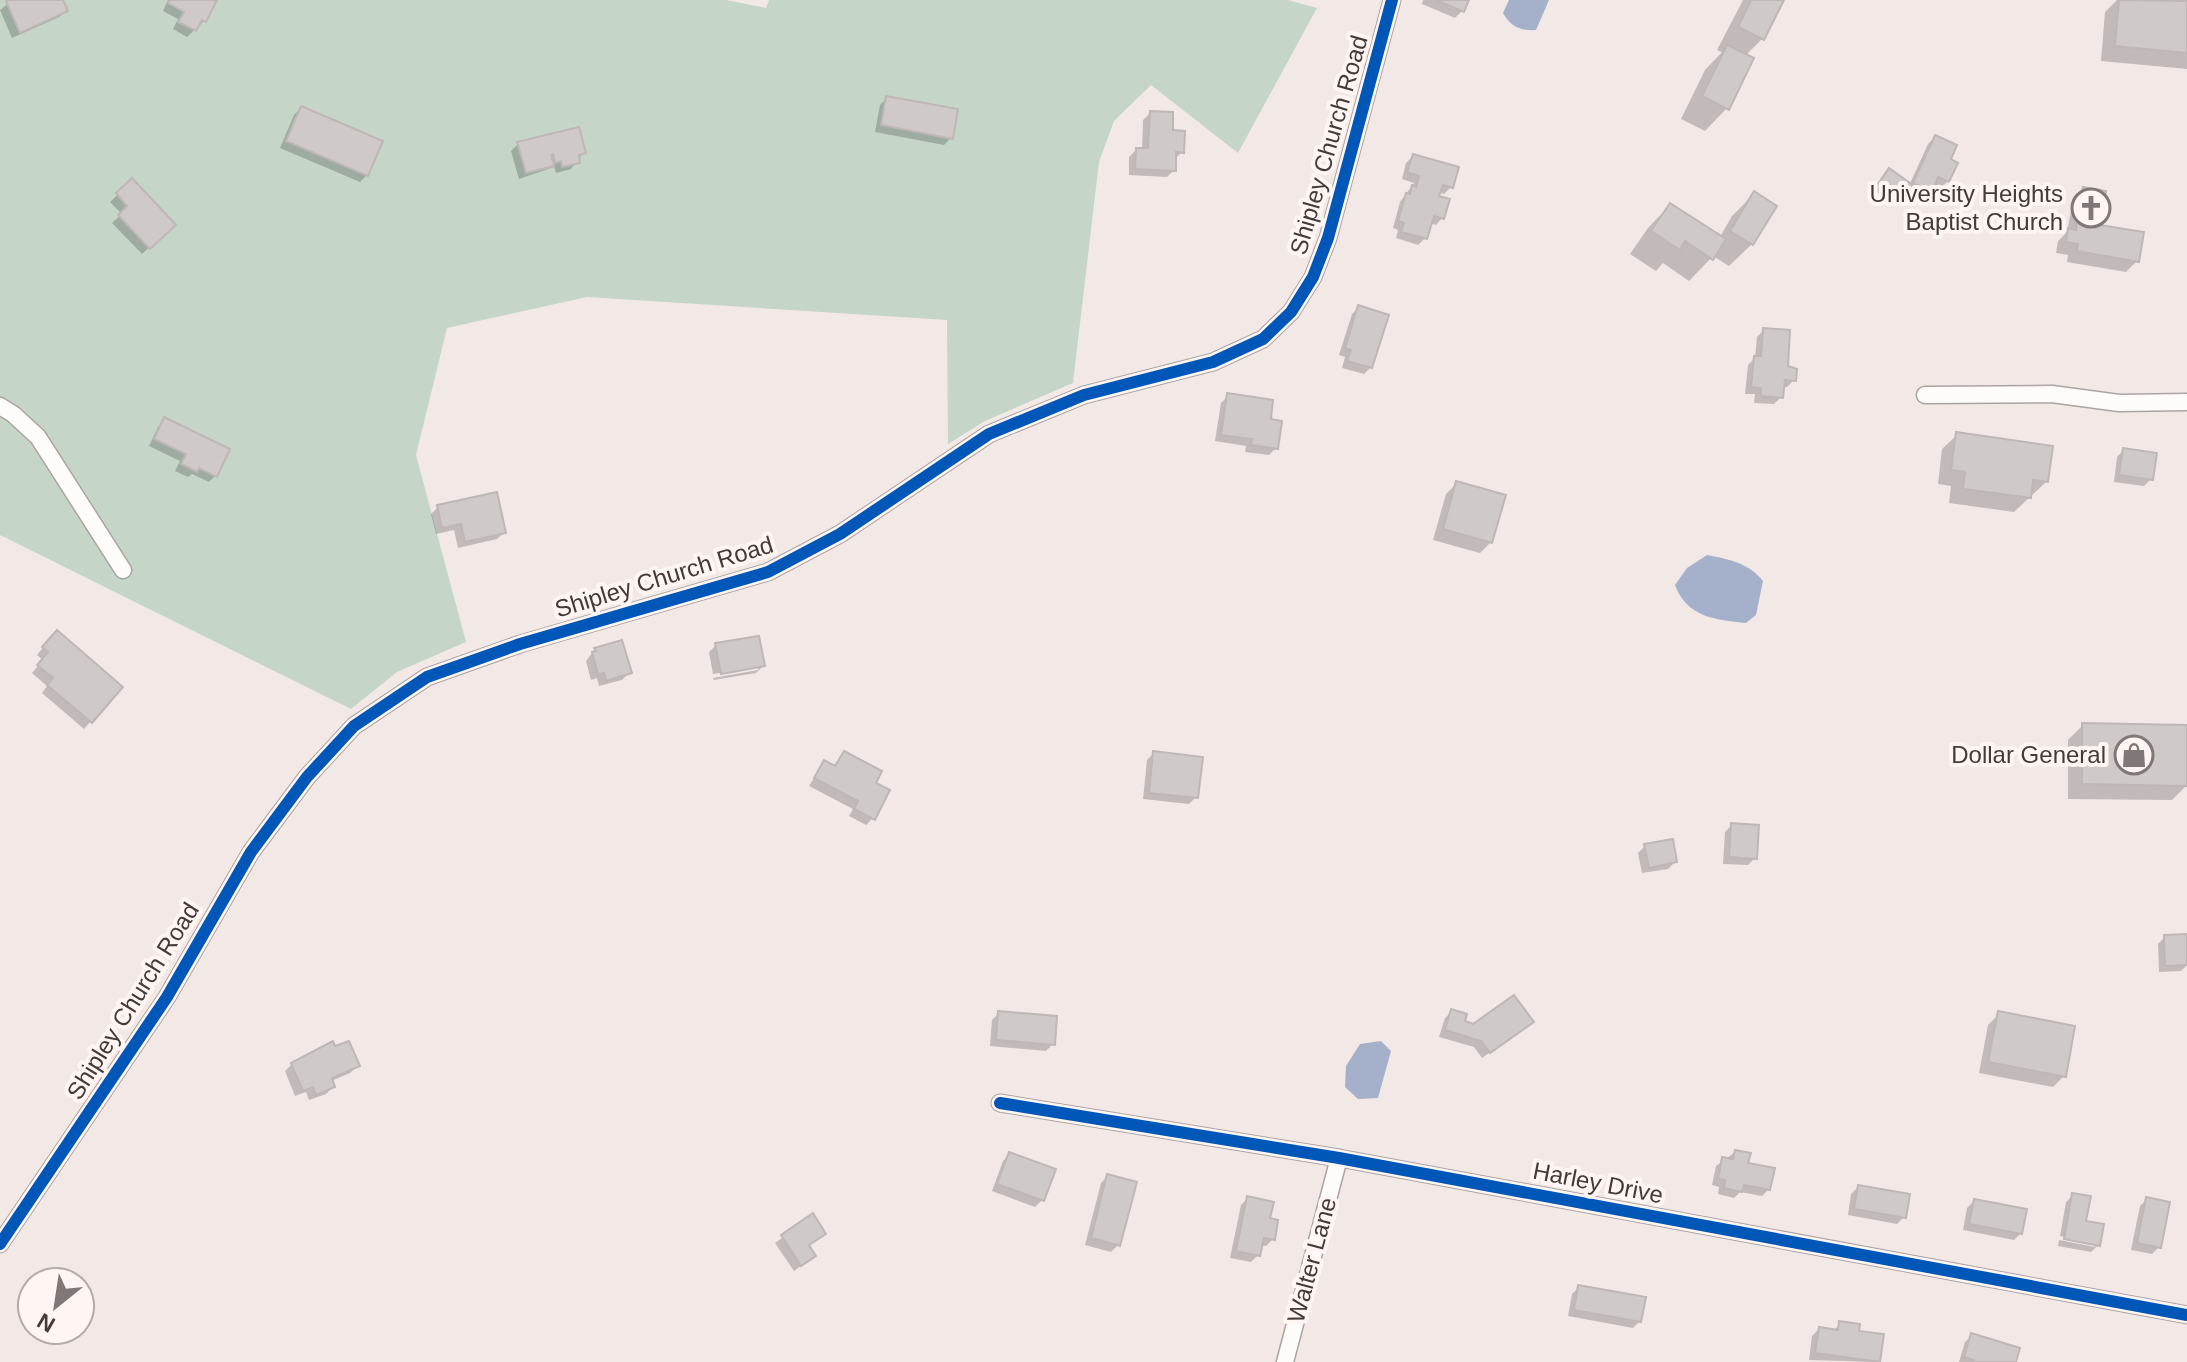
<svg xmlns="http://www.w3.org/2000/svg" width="2187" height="1362" viewBox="0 0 2187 1362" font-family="Helvetica,sans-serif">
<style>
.green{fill:#c5d6c8}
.water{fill:#a5b1cb}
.shadow{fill:#0003}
.building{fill:#cfc9c7;stroke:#beb7b6;stroke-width:2}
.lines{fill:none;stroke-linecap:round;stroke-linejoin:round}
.minor-casing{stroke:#aaa4a3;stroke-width:19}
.minor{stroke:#fdfcfb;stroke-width:16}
.cycleway-casing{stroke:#fff6f3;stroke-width:17}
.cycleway{stroke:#0057b8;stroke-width:12}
.labels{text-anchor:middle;stroke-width:8;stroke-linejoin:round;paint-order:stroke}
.street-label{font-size:24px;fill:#413b39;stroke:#fff6f3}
.poi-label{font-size:24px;fill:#413b39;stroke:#fff6f3;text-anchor:end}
</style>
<rect width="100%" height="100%" fill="#f2e9e7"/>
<polygon class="green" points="0,0 726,0 766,8 769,0 1288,0 1317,8 1238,153 1151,85 1114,121 1099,162 1073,383 985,421 948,444 947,320 587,297 447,328 416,455 466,642 397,672 351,709 0,535"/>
<g class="water">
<path d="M1509 0H1549L1536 30C1521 31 1511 27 1503 13Z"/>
<path d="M1707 555C1728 559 1749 563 1763 581L1756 615 1746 623C1715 620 1687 617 1675 585L1687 568Z"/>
<polygon points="1381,1041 1391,1051 1378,1098 1358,1099 1345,1087 1346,1066 1360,1044"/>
</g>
<g class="shadow">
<polygon points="13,0 61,0 66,11 59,17 12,38 0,10"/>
<polygon points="168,0 215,0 204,21 187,37 173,29 178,19 163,11"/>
<polygon points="1423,0 1467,0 1462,11 1455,18 1422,4"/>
<polygon points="1743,0 1782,0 1762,39 1745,56 1727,108 1705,131 1681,119 1705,70 1722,52 1717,50"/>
<polygon points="2117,0 2187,3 2187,69 2101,61 2105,12"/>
<polygon points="887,98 951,138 944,145 875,132 880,105"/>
<polygon points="301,108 367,175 360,182 280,148 294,115"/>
<polygon points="1150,113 1170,132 1182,152 1174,160 1174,170 1167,177 1129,175 1129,157 1136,150 1142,150 1143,120"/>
<polygon points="1935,137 1948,160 1948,181 1941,188 1933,185 1923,198 1907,190 1928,144"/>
<polygon points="518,144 583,153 571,169 556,173 554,167 519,179 511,151"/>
<polygon points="1413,156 1451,187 1444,194 1438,192 1437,197 1442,218 1436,225 1430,223 1425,238 1418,245 1396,238 1398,230 1393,228 1400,202 1414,183 1402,179 1406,163"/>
<polygon points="1886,174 1907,184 1892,203 1875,191"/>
<polygon points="132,181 173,225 142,254 112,223 122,214 110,202"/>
<polygon points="2084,189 2098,226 2137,261 2126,272 2067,262 2068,255 2056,253 2058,241 2067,232 2073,200"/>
<polygon points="1754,194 1752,244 1729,266 1713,256 1689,281 1663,263 1656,271 1630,254 1648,228 1670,205 1720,237 1732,216"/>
<polygon points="1359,307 1371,367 1364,374 1342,368 1345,357 1339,355 1352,314"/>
<polygon points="1764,330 1794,380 1787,387 1782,387 1781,397 1774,404 1754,403 1755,394 1745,394 1748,365 1755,358 1757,337"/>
<polygon points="1228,396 1268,421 1276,448 1269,455 1245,452 1246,446 1215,441 1221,403"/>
<polygon points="165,420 216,475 209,482 192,474 188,477 175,471 180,461 149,446 158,427"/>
<polygon points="1957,435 2046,482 2014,512 1949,503 1951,486 1938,484 1942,449"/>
<polygon points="2124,450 2151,479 2144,486 2114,482 2117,457"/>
<polygon points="1457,483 1491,542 1480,553 1433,540 1446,494"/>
<polygon points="438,507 504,532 497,539 458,548 454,530 436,534 431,514"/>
<polygon points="50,639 120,687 84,729 42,693 47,686 32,673 43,660 37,655"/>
<polygon points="620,642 629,673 622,680 599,686 597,678 591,680 586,661 595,649"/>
<polygon points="716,645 763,666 756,673 714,680 713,678 758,670 758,666 713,674 709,652"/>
<polygon points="2083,725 2187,727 2187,785 2172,800 2068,799 2068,740"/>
<polygon points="844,753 873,784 873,818 866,825 849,816 853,809 809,786 824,762 833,767"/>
<polygon points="1154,753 1196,797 1189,804 1143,799 1147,760"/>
<polygon points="1732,825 1755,858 1748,865 1723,864 1725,832"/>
<polygon points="1645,846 1675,862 1668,869 1642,873 1638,853"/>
<polygon points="2165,937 2187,965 2181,971 2159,972 2158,944"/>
<polygon points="1452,1011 1463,1022 1473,1026 1531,1022 1482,1058 1474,1047 1439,1037 1445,1018"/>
<polygon points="999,1013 1053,1044 1046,1051 990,1046 992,1020"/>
<polygon points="1999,1014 2064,1076 2053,1087 1979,1073 1988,1025"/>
<polygon points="292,1064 357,1066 350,1073 331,1081 333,1087 326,1094 309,1100 306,1092 295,1096 285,1071"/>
<polygon points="1735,1152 1769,1189 1762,1196 1740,1192 1734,1198 1718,1194 1719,1187 1712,1185 1716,1166"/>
<polygon points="1010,1154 1042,1200 1035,1207 992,1191 1003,1161"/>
<polygon points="1108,1176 1118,1245 1111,1252 1085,1245 1101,1183"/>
<polygon points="1858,1187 1904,1217 1897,1224 1848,1215 1851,1194"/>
<polygon points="2073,1195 2084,1222 2098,1245 2091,1252 2058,1246 2059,1240 2095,1247 2095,1243 2060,1236 2066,1202"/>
<polygon points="1248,1198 1268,1220 1273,1239 1266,1246 1260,1245 1258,1255 1251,1262 1230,1258 1241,1205"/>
<polygon points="2147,1199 2159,1247 2152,1254 2131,1250 2140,1206"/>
<polygon points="1974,1201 2021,1233 2014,1240 1963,1230 1967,1208"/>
<polygon points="812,1216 824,1233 808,1246 814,1256 794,1271 775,1243"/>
<polygon points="1579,1287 1640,1321 1633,1328 1568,1316 1572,1294"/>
<polygon points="1840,1324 1857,1332 1877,1362 1809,1360 1812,1336 1819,1329 1833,1331"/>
<polygon points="1972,1336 2014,1362 1959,1362 1965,1342"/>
</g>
<g class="building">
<polygon points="8,0 63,0 68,11 20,33 6,1"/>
<polygon points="170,0 217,0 206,22 202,20 196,31 178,22 184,12 168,3"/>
<polygon points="1436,0 1469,0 1464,12"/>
<polygon points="1751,0 1784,0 1764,40 1738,27"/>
<polygon points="2119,0 2187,1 2187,53 2115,46"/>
<polygon points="1727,45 1754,58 1729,110 1702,96"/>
<polygon points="886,96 958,109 953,139 881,125"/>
<polygon points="301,106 383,141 368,176 286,141"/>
<polygon points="1150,111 1173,112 1173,130 1185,131 1184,153 1176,152 1176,171 1135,169 1136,148 1148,148"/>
<polygon points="579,127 586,153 579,155 580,163 562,167 561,161 555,163 553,154 551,155 554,166 526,173 517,142"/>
<polygon points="1935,135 1957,145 1951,159 1958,163 1949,182 1938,177 1932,192 1913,183"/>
<polygon points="1413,154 1459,167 1453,188 1443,185 1439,196 1450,199 1444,219 1434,216 1427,239 1401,232 1404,223 1398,221 1406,193 1410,194 1412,185 1416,187 1419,176 1407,172"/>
<polygon points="1889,168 1910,183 1896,201 1876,187"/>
<polygon points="132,178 176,225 150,249 118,215 127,206 116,193"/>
<polygon points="2083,187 2106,191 2100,225 2144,232 2139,262 2077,251 2078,244 2066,242 2068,228 2076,230"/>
<polygon points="1754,191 1777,206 1753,245 1730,231"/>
<polygon points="1670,203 1726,239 1713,260 1685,241 1680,250 1651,231"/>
<polygon points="1358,305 1389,315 1372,368 1347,361 1351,350 1345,348"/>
<polygon points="1763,328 1790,330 1788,366 1797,369 1796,381 1785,380 1783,398 1760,396 1761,388 1751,387 1754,356 1761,356"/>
<polygon points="1227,393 1273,400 1271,419 1282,421 1278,449 1251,445 1252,439 1221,435"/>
<polygon points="164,417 230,449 217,477 199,468 197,472 181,464 186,454 154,439"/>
<polygon points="1956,432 2053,446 2048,482 2033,480 2031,498 1963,489 1965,472 1951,470"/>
<polygon points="2123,448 2157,453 2153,480 2119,475"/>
<polygon points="1456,481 1506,495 1492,543 1443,529"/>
<polygon points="497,492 506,533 465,542 461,524 442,528 437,505"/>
<polygon points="57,630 123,687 92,723 47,685 53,678 37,665 48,652 42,647"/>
<polygon points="759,636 765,666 721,674 715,643"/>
<polygon points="622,640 632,673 606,681 604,673 598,674 592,652 596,651 594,648"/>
<polygon points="2082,723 2187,725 2187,786 2082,784"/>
<polygon points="844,751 882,771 876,783 890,790 875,820 854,809 858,801 814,778 824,760 835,766"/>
<polygon points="1153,751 1203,757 1198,798 1149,793"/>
<polygon points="1731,823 1759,825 1757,859 1729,857"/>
<polygon points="1673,839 1677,862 1649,868 1644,844"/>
<polygon points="2187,934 2187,965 2165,966 2164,935"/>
<polygon points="1514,995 1534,1022 1490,1053 1481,1041 1445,1030 1451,1009 1467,1014 1465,1021 1473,1024"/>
<polygon points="998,1011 1057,1016 1055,1045 996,1040"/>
<polygon points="1998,1011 2075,1026 2066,1077 1988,1062"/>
<polygon points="333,1041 335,1046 349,1041 360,1066 332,1078 335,1087 316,1095 313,1087 303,1091 291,1063"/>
<polygon points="1735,1150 1751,1153 1748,1163 1775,1168 1770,1190 1744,1185 1742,1192 1724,1188 1725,1180 1718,1179 1722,1157 1733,1159"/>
<polygon points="1009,1152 1056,1169 1044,1201 997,1184"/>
<polygon points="1107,1174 1137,1182 1120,1246 1091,1238"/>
<polygon points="1858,1185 1910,1194 1906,1218 1854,1209"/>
<polygon points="2072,1193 2091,1196 2086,1221 2104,1224 2100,1246 2064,1239"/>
<polygon points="1247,1196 1274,1202 1270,1218 1278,1220 1275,1240 1264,1238 1260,1256 1236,1251"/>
<polygon points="2146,1197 2170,1202 2161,1248 2137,1243"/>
<polygon points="1974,1199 2027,1209 2022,1234 1969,1224"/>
<polygon points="813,1213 826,1234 809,1245 816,1256 801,1266 781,1235"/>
<polygon points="1578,1285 1646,1297 1641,1322 1574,1310"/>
<polygon points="1839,1321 1860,1324 1859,1331 1884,1334 1880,1362 1815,1353 1819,1327 1838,1330"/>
<polygon points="1971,1333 2020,1348 2016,1362 1973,1362 1974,1360 1964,1357"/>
</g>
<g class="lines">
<defs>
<g id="minor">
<polyline points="1925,395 2052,394 2119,403 2187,402"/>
<polyline points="0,406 13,414 38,437 123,570"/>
<polyline points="1000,1103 1339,1158 2187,1315"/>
<polyline points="0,1244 167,997 251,852 307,777 354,726 427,677 520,644 768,572 840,534 989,434 1084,395 1213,362 1263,339 1291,312 1313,277 1328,238 1392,0"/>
<polyline points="1285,1362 1339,1158"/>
</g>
</defs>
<use href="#minor" class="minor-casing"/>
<use href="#minor" class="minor"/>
<defs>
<g id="cycleway">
<polyline points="1000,1103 1339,1158 2187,1315"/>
<polyline points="0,1244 167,997 251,852 307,777 354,726 427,677 520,644 768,572 840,534 989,434 1084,395 1213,362 1263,339 1291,312 1313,277 1328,238 1392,0"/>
</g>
</defs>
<use href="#cycleway" class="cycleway-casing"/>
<use href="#cycleway" class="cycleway"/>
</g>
<defs>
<symbol id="church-ring" viewBox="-11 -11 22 22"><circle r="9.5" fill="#fff6f3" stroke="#7f7876" stroke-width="1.5"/><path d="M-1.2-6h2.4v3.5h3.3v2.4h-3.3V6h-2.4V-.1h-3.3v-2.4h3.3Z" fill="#7f7876"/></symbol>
<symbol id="shop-ring" viewBox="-11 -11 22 22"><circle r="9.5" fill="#fff6f3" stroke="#7f7876" stroke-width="1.5"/><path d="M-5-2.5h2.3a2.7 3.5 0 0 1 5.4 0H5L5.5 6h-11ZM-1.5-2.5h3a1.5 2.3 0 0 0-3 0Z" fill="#7f7876"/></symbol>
</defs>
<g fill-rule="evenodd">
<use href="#church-ring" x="2069" y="186" width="44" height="44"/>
<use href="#shop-ring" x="2112" y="733" width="44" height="44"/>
</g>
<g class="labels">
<g class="street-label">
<text transform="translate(1329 145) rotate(-74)" y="8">Shipley Church Road</text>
<text transform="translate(664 577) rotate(-17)" y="8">Shipley Church Road</text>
<text transform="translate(133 1001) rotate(-58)" y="8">Shipley Church Road</text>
<text transform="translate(1598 1183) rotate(11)" y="8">Harley Drive</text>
<text transform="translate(1312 1260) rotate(-75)" y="8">Walter Lane</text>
</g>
<g class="poi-label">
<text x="2063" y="202">University Heights<tspan x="2063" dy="28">Baptist Church</tspan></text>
<text x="2106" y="763">Dollar General</text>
</g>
</g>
<g transform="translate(56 1306) rotate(210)"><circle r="38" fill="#fff6f3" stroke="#b3aba9" stroke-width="2"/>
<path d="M0-6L14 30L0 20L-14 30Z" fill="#7f7876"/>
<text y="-12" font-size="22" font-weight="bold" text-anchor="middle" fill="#413b39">N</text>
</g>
</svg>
